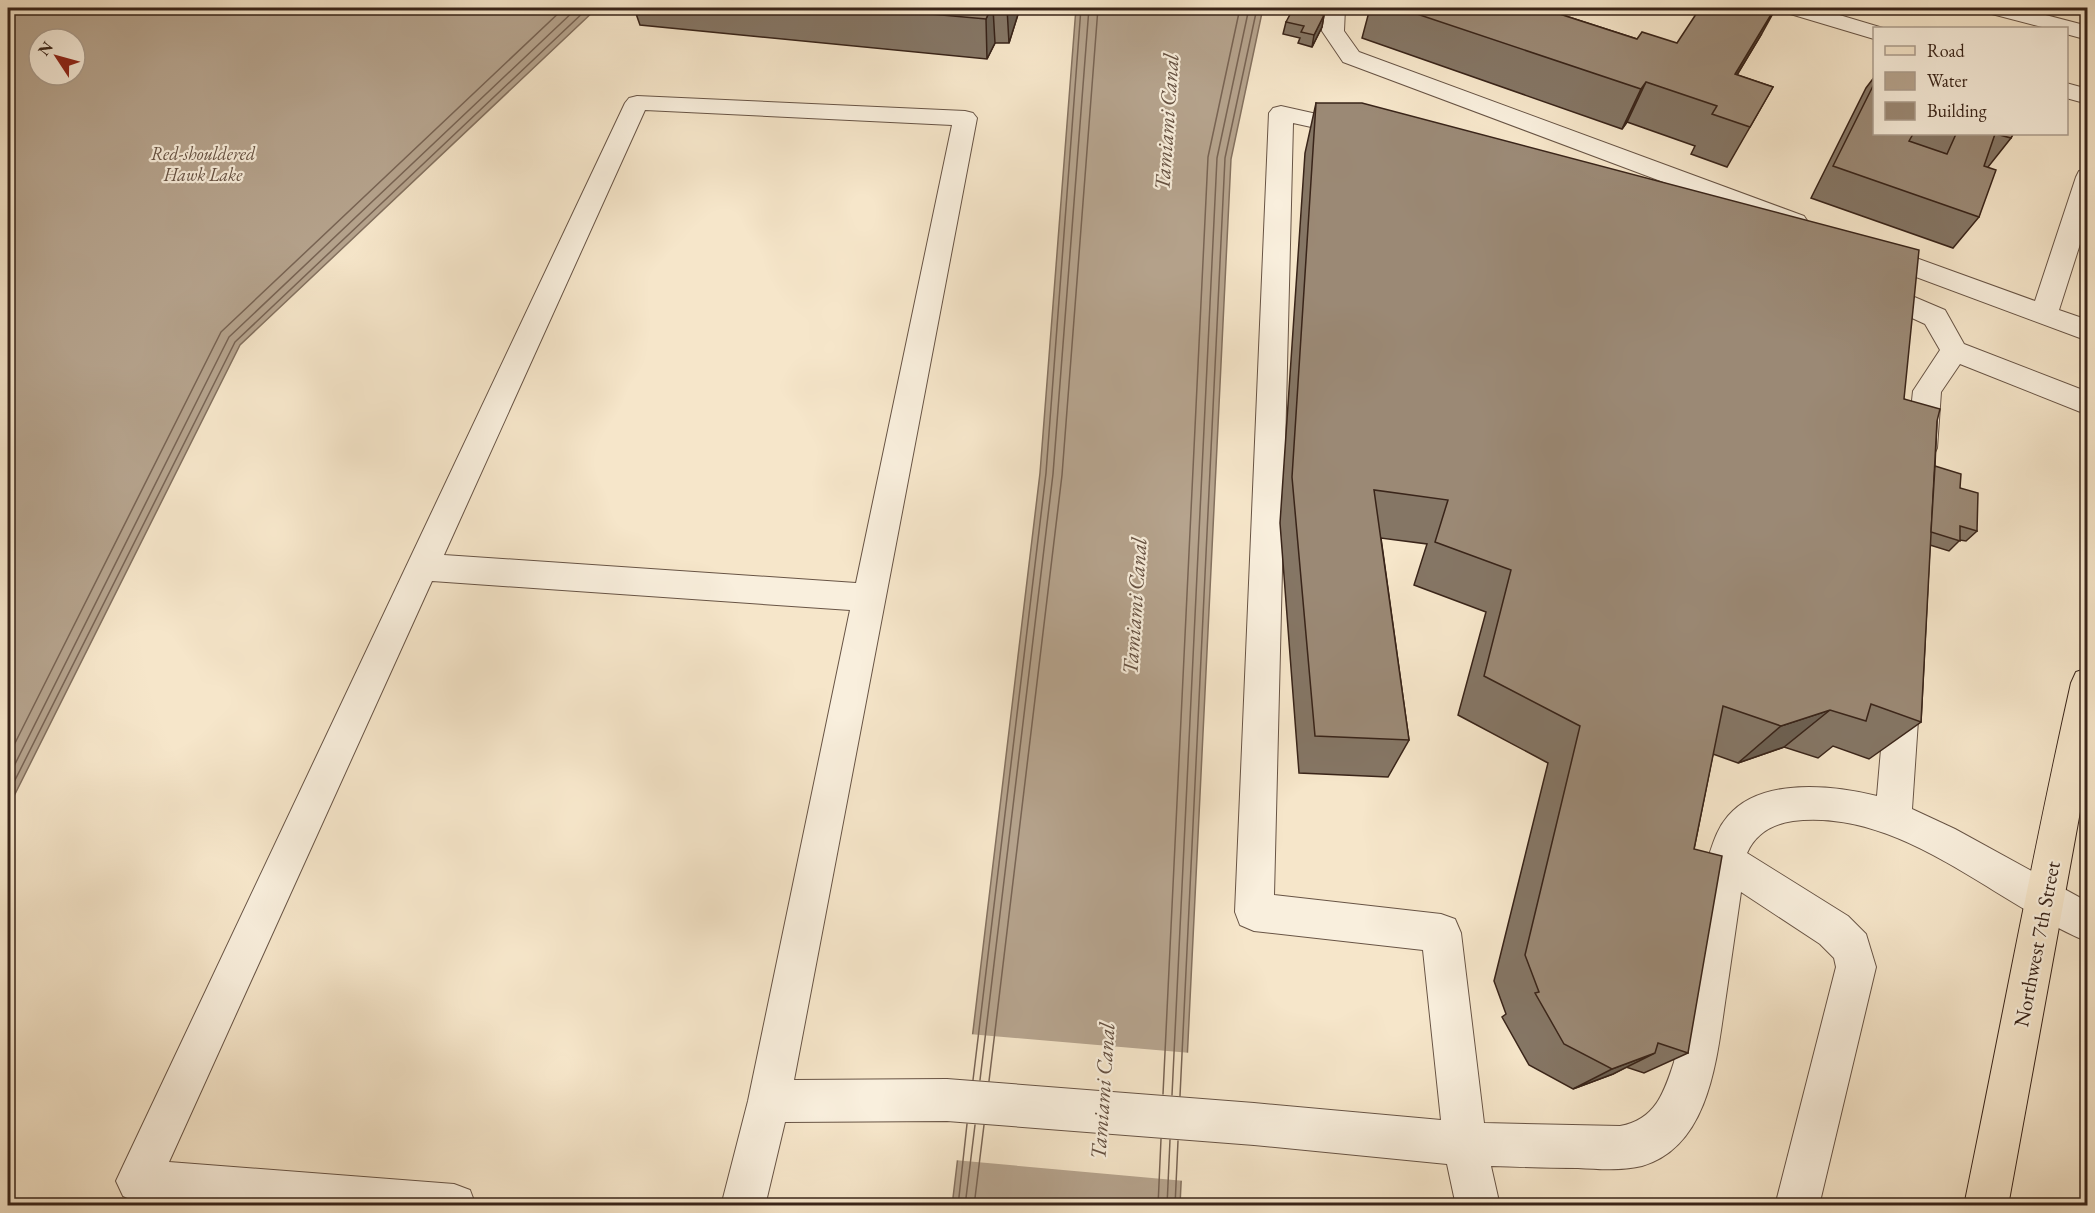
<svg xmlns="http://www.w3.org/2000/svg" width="2095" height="1213" viewBox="0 0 2095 1213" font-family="'EB Garamond',serif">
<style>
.water{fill:#b6a48e;stroke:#84715f;stroke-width:1.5;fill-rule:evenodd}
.pier{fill:#f6e6ca}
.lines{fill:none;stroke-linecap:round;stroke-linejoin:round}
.shore{stroke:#786454;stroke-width:1.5}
.minor-casing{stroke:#685445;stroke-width:2}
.major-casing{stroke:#392419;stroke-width:2}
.minor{fill:#f9efdd;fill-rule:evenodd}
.major{fill:#f6e6ca;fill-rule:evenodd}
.wall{fill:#857665;stroke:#392419;stroke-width:1.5}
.shaded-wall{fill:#6c6052;stroke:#392419;stroke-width:1.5}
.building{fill:#9b8975;stroke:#392419;stroke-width:1.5}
.labels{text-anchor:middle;stroke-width:4.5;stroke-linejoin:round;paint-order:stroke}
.far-water-label{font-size:18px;font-style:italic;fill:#655142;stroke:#f9efdd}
.street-label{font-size:21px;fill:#392419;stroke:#f9efdd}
.water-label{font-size:22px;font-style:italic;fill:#655142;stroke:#f9efdd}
</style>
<rect width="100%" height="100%" fill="#f6e6ca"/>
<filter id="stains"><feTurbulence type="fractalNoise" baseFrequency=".00333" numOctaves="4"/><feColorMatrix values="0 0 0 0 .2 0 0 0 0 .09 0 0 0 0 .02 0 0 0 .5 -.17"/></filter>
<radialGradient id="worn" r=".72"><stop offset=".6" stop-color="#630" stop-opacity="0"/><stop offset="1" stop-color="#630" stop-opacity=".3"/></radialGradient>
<g class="water">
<path d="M8 8H597L240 345 8 808ZM39 39H75V75H39Z"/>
<polygon points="1076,8 1263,8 1231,159 1180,1205 952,1206 1040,473"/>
</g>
<polygon class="pier" points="969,1034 1191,1053 1185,1181 954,1160"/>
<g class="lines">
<g class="shore">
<polyline points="8,757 221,332 564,8"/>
<polyline points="8,778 229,337 577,8"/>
<polyline points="8,794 235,342 588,8"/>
<polyline points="973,1080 1046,473 1081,8"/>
<polyline points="980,1080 1053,474 1089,8"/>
<polyline points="989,1081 1062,475 1098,8"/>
<polyline points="1163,1094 1208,157 1240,8"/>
<polyline points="1172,1095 1217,158 1249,8"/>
<polyline points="1180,1096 1225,158 1257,8"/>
<polyline points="958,1206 967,1124"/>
<polyline points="965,1206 975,1125"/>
<polyline points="974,1206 984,1125"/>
<polyline points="1158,1206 1161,1139"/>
<polyline points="1167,1206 1170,1140"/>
<polyline points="1175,1206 1178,1141"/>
</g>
<defs>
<g id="minor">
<polygon points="1323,8 1345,8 1344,31 1359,52 1804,216 1808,222 1804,228 1795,230 1786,228 1343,62 1322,31"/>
<polygon points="1784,8 1816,8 1883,28 1874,28 1874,39 1787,13"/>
<polygon points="1985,8 2019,8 2088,26 2088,40 2066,34 2066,28 2046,28 1988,13"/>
<polygon points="2066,83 2088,89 2088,104 2066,98"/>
<path d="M637 96 965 111 973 113 977 118 794 1080 947 1079 1254 1103 1441 1120 1423 950 1254 931 1240 925 1235 912 1269 113 1273 108 1281 106 1366 125 1369 130 1366 135 1357 137 1293 123 1274 895 1441 914 1455 919 1461 933 1484 1123 1620 1126C1655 1120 1664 1093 1674 1062L1707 861C1713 844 1716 830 1728 816 1761 777 1833 785 1877 796L1886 691 1891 680 1903 676 1915 680 1920 691 1912 809 1955 829 2088 902V942C1993 903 1902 808 1793 821 1773 824 1756 833 1747 853L1848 916 1866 934 1876 967 1819 1206H1775L1836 967 1834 958 1820 944 1741 892C1736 927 1731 961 1726 996 1717 1055 1711 1146 1642 1166 1621 1171 1599 1169 1578 1168 1549 1168 1520 1167 1491 1166L1500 1206H1456L1447 1164 1254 1145 947 1121 785 1122 765 1206H721L748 1101 850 610 432 581 169 1162 454 1184 470 1190 476 1206H171L138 1203 123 1196 116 1181 123 1166 625 103 629 98ZM645 110 952 125 856 583 444 555Z"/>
<polygon points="2088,169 2088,219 2059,310 2088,320 2088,341 1865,258 1861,252 1865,246 1874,243 1883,246 2035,301 2076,177 2079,171"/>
<polygon points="1872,279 1945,310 1964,344 2088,392 2088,415 1960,364 1941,392 1937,448 1933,456 1922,459 1911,456 1907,448 1913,391 1940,350 1925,324 1862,295 1858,288 1862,281"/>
</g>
<path id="major" d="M2088 668V768L2008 1206H1964C2000 1031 2032 856 2071 683L2076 672Z"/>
</defs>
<use href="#minor" class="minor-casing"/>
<use href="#major" class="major-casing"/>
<use href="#minor" class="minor"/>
<use href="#major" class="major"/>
</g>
<g class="wall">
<polygon points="634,8 1020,8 1009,43 995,43 987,59 640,25"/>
<polygon points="1370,8 1541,8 1637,39 1677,43 1761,35 1737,75 1773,87 1727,167 1691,154 1695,146 1627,122 1622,129 1362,38"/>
<polygon points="1324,15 1322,27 1312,47 1298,43 1300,38 1283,34 1286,22"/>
<polygon points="1875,76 1875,134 2013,134 2011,138 1988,167 1979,217 1953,248 1811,198 1866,88"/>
<polygon points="1316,103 1904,399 1937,421 1935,466 1960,488 1977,531 1966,541 1960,540 1949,551 1930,545 1921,722 1869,759 1833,746 1818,758 1784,747 1738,763 1713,754 1694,849 1688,1053 1644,1073 1626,1067 1613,1074 1573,1089 1529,1065 1502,1017 1506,1014 1494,981 1548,763 1458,715 1486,612 1414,585 1427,544 1381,538 1409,740 1388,777 1299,773 1280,523 1305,153"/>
</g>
<g class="shaded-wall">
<polygon points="991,8 993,8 995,43 987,59 986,19"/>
<polygon points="1007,8 1020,8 1009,43"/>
<polygon points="1775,8 1776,8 1761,35 1713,114 1735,74"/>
<polygon points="1324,15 1322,27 1312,47 1314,35"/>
<polygon points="1646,82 1627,122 1622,129 1641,89"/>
<polygon points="1830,710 1784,747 1738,763 1781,726"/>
<polygon points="1655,1053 1613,1074 1573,1089 1612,1069"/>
</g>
<g class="building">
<polygon points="863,8 991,8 986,19"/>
<polygon points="1399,8 1541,8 1637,39 1642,32 1677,43 1700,8 1775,8 1735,74 1773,87 1750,127 1712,114 1717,106 1646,82 1641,89"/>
<polygon points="1293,9 1324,15 1314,35 1301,32 1304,26 1286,22"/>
<polygon points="1875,82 1875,134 1913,134 1909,141 1947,154 1956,134 1995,134 1984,166 1996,170 1979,217 1833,166"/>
<polygon points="1316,103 1362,103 1919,250 1904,399 1940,409 1937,421 1921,722 1871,704 1866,721 1830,710 1781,726 1723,706 1694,849 1722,856 1688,1053 1658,1043 1655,1053 1612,1069 1564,1044 1535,993 1539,992 1525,955 1580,726 1484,676 1511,570 1435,542 1448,500 1374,490 1409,740 1315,736 1292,477"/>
<polygon points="1996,134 2013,134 2011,138"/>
<polygon points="1935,466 1961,474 1960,488 1978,493 1977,531 1960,526 1960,541 1931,532"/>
</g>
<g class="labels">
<g class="far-water-label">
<text x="203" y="160">Red-shouldered<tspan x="203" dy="21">Hawk Lake</tspan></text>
</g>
<g class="street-label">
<text transform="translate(2037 944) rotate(-79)" y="7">Northwest 7th Street</text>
</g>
<g class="water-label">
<text transform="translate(1166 122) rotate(-86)" y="8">Tamiami Canal</text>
<text transform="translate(1134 606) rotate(-86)" y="8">Tamiami Canal</text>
<text transform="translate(1102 1091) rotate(-86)" y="8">Tamiami Canal</text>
</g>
</g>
<rect width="2095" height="1213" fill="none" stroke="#f6e6ca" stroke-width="30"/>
<rect x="9" y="9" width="2077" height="1195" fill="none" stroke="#392419" stroke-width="3"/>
<rect x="15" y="15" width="2065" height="1183" fill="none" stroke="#392419" stroke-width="1.5"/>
<rect x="1873" y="27" width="195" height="108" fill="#f9efdd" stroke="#ac9e8f" stroke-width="1.5"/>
<rect x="1885" y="46" width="30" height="9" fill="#f6e6ca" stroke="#ac9e8f" stroke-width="1.5"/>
<text x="1927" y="57" font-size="18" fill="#392419">Road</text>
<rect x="1885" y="72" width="30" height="18" fill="#b6a48e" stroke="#ac9e8f" stroke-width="1.5"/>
<text x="1927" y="87" font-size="18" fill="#392419">Water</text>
<rect x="1885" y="102" width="30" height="18" fill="#9b8975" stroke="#ac9e8f" stroke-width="1.5"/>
<text x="1927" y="117" font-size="18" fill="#392419">Building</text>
<g transform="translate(57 57) rotate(306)"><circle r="28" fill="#f9efdd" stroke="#ac9e8f" stroke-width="1.5"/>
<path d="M0-4.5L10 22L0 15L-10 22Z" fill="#8f2418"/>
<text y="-9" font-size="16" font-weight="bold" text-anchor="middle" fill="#392419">N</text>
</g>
<rect width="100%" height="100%" filter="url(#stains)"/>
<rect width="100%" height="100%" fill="url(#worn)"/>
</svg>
